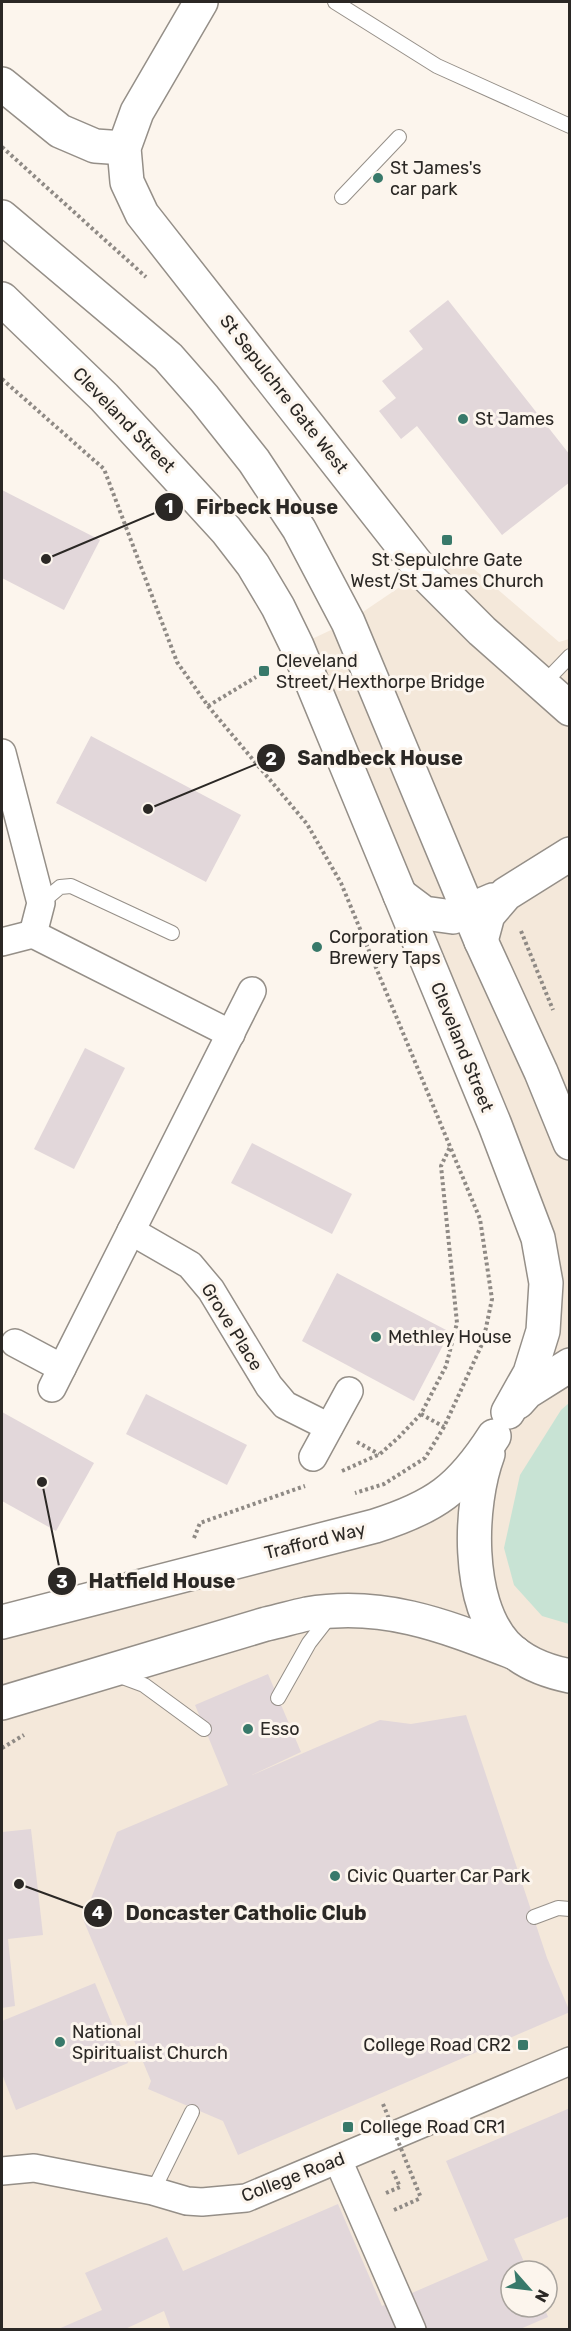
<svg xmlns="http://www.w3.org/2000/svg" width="571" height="2331" viewBox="0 0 571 2331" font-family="Rubik,sans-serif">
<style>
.built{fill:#f4e8da;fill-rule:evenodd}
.green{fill:#c8e3d4}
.building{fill:#e2d7da}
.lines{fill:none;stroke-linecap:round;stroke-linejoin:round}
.lane-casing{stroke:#958f88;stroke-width:16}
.street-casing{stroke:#958f88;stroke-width:30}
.secondary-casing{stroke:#958f88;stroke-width:36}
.highway-casing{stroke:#958f88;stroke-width:36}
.path{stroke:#8f8a85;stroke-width:4;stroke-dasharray:3 3;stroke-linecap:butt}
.lane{stroke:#fff;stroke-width:14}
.street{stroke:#fff;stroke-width:27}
.secondary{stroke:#fff;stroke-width:33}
.highway{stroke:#fff;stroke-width:33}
.path-bridge{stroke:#8f8a85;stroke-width:4;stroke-dasharray:3 3;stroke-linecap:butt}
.poi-dot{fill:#38796a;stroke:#fcf5ed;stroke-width:2}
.labels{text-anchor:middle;stroke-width:6;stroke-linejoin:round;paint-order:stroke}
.poi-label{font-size:18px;fill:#2b2825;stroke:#fcf5ed;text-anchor:start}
.street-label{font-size:18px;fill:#2b2825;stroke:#fcf5ed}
.leader{fill:none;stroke:#2b2825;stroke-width:2}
.callout-dot{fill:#2b2825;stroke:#fcf5ed;stroke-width:2}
.mark-label{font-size:18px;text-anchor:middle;font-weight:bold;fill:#fff}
.callout-label{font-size:20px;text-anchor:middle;font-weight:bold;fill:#2b2825;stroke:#fcf5ed;stroke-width:6;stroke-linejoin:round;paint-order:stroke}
</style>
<rect width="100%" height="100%" fill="#fcf5ed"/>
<path class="built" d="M453 551 559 642 569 639V2329L2 2330V1622L375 1526 486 1448 546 1283 297 646 348 622ZM511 2271H547V2307H511Z"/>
<polygon class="green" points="569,1403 569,1624 542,1616 514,1585 504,1548 520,1475 561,1410"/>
<g class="building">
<polygon points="448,300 570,455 570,482 502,535 417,426 401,439 379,411 396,398 382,381 423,349 409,331"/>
<polygon points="2,490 100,540 64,610 2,578"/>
<polygon points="91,736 241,815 206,882 56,803"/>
<polygon points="85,1048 125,1068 74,1169 34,1149"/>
<polygon points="252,1143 352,1194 332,1234 231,1183"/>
<polygon points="337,1273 450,1332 414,1401 302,1341"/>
<polygon points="146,1394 247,1445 227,1485 126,1434"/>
<polygon points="2,1412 94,1463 56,1531 2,1501"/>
<polygon points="268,1674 301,1752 252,1775 380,1720 411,1724 466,1715 547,1958 570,2012 238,2155 223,2121 148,2089 151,2081 83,1919 117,1832 228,1785 195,1705"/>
<polygon points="31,1829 43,1935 8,1939 15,2006 2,2008 2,1832"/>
<polygon points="95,1983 128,2063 16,2110 2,2074 2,2021"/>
<polygon points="570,2108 570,2216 514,2239 528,2271 511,2271 511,2307 544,2307 548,2317 518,2330 171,2330 164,2311 123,2330 56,2330 102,2310 85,2273 167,2237 183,2271 338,2204 382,2306 488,2260 446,2161"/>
</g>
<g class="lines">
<defs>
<g id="lane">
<polyline points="335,2 437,66 570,126"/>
<polyline points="342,197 399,137"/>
<polyline points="542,685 570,656"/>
<polyline points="41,903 60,887 71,886 172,933"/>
<polyline points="117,1675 144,1685 204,1729"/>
<polyline points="278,1698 309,1643 330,1616"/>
<polyline points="534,1917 558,1908 570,1909"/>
<polyline points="153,2191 192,2112"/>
</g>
<g id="street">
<polyline points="2,753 41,903 33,934"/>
<polyline points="2,942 33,934 231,1034"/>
<polyline points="131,1231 190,1265 211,1290 269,1386 285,1405 329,1427"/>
<polyline points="15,1343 62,1368"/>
<polyline points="52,1388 252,991"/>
<polyline points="313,1457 349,1391"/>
<polyline points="338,2160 412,2330"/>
<polyline points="2,2171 34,2168 153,2191 187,2201 202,2202 246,2198 570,2061"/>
</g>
<g id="secondary">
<polyline points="201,2 137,112 124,148 127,182 142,214 423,572 482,631 570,709"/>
<polyline points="2,84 60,131 95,146 124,148"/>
<polyline points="400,895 424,913 453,917 493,900"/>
<polyline points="481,941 488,915 506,894 570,854"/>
</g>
<g id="highway">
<polyline points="2,217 168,357 204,398 254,461 299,529 348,622 481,941 541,1072 570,1143"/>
<polyline points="2,299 104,397 226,530 253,565 278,607 297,646 495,1125 538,1238 546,1283 543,1331 530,1373 508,1412"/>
<polyline points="518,1402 527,1392 570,1365"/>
<path d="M488 1454C469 1505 466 1601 505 1644 522 1662 545 1671 570 1676"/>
<path d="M2 1622 375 1526C435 1507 460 1489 494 1436"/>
<path d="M2 1703 266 1624C280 1621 293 1617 307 1614 383 1601 445 1626 515 1653"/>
</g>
</defs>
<use href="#lane" class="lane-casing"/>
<use href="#street" class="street-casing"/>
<use href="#secondary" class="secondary-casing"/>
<use href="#highway" class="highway-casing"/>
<g class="path">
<polyline points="2,147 146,277"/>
<polyline points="2,379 104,469 177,662 208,706 307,824 341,883 480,1219 492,1299 483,1342 444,1427 425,1458 384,1484 355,1493"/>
<polyline points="208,706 256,677"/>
<polyline points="521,931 553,1010"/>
<polyline points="421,1414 444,1427"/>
<polyline points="357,1442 379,1454"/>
<polyline points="342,1471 380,1454 399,1437 421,1414 446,1366 457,1323 441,1166 450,1147"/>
<polyline points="194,1538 200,1523 305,1486"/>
<polyline points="2,1748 24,1735"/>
<polyline points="386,2193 400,2187 392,2169"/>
<polyline points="394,2210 421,2198"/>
</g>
<use href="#lane" class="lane"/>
<use href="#street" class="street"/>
<use href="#secondary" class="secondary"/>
<use href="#highway" class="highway"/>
<polyline class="path-bridge" points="383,2104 421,2198"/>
</g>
<g class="poi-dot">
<circle cx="378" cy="178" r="6"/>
<circle cx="463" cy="419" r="6"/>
<rect x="441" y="534" width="12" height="12" rx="3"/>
<rect x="258" y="665" width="12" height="12" rx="3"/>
<circle cx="317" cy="947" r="6"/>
<circle cx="376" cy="1337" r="6"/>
<circle cx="248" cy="1729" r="6"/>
<circle cx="335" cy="1876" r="6"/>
<circle cx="60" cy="2042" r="6"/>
<rect x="517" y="2039" width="12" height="12" rx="3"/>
<rect x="342" y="2121" width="12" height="12" rx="3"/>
</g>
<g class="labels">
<g class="poi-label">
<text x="390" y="174">St James's<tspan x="390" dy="21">car park</tspan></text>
<text x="475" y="425">St James</text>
<text x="447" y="566" text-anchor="middle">St Sepulchre Gate<tspan x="447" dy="21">West/St James Church</tspan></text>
<text x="276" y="667">Cleveland<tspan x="276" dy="21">Street/Hexthorpe Bridge</tspan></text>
<text x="329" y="943">Corporation<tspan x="329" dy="21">Brewery Taps</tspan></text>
<text x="388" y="1343">Methley House</text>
<text x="260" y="1735">Esso</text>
<text x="347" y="1882">Civic Quarter Car Park</text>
<text x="72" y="2038">National<tspan x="72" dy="21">Spiritualist Church</tspan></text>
<text x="511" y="2051" text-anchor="end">College Road CR2</text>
<text x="360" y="2133">College Road CR1</text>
</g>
<g class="street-label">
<text transform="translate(284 394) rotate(52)" y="6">St Sepulchre Gate West</text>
<text transform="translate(124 420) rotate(46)" y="6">Cleveland Street</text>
<text transform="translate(462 1047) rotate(68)" y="6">Cleveland Street</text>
<text transform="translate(232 1327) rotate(58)" y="6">Grove Place</text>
<text transform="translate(315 1541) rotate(-14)" y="6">Trafford Way</text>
<text transform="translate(293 2177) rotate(-21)" y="6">College Road</text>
</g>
</g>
<path class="leader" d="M46 559L169 507M148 809L271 758M42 1482L62 1581M19 1884L98 1913"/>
<g class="callout-dot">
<circle cx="46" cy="559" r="6"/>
<circle cx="148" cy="809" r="6"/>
<circle cx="42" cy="1482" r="6"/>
<circle cx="19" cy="1884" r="6"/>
<circle cx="169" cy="507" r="15"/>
<circle cx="271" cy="758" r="15"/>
<circle cx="62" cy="1581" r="15"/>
<circle cx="98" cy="1913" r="15"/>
</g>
<g class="mark-label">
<text x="169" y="513">1</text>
<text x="271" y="765">2</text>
<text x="62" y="1588">3</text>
<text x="98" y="1919">4</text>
</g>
<g class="callout-label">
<text x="267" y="514">Firbeck House</text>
<text x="380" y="765">Sandbeck House</text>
<text x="162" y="1588">Hatfield House</text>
<text x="246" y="1920">Doncaster Catholic Club</text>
</g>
<rect width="571" height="2331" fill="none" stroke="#2b2825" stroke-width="6"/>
<g transform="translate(529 2289) rotate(118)"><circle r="28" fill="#fcf5ed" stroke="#a8a39d" stroke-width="1.5"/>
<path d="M0-4.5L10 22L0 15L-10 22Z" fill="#38796a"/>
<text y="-9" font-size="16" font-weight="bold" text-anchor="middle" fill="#2b2825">N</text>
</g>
</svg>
